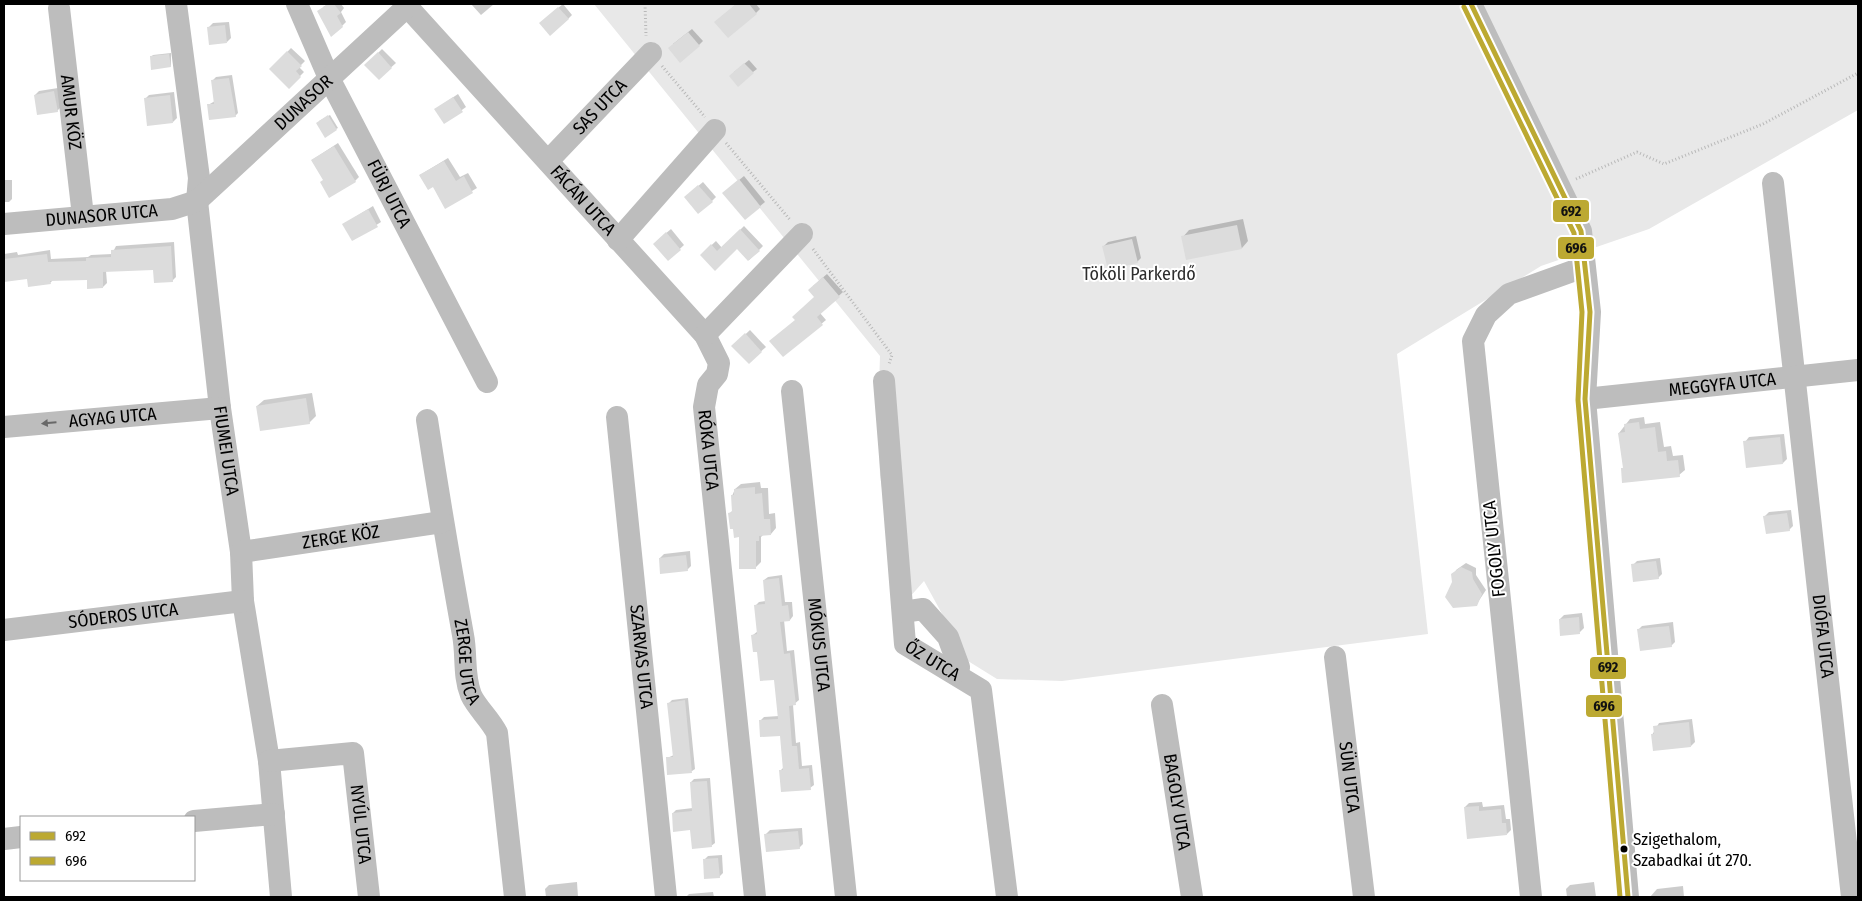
<svg xmlns="http://www.w3.org/2000/svg" width="1862" height="901" viewBox="0 0 1862 901" font-family="'Fira Sans Condensed',sans-serif">
<style>
.green{fill:#e8e8e8}
.shadow{fill:#0003}
.building{fill:#dcdcdc}
.lines{fill:none;stroke-linecap:round;stroke-linejoin:round}
.path{stroke:#b8b8b8;stroke-width:3;stroke-dasharray:1 2.5;stroke-linecap:butt}
.minor{stroke:#bdbdbd;stroke-width:22}
.bus-1-casing{stroke:#fff;stroke-width:9}
.bus-2-casing{stroke:#fff;stroke-width:9}
.bus-1{stroke:#bca932;stroke-width:5}
.bus-2{stroke:#bca932;stroke-width:5}
.oneway{fill:#686868}
.bus-dot{fill:#000;stroke:#fff;stroke-width:2}
.labels{text-anchor:middle;stroke-width:4;stroke-linejoin:round;paint-order:stroke}
.bus-label{font-size:17px;fill:#000;stroke:#fff;text-anchor:start}
.street-label{font-size:18px;fill:#000;stroke:#fff}
.park-label{font-size:18px;fill:#2d2d2d;stroke:#fff}
.line-badge{stroke:#fff;stroke-width:2}
.pale-badge-label{font-size:14px;text-anchor:middle;font-weight:bold;fill:#111}
</style>
<rect width="100%" height="100%" fill="#fff"/>
<polygon class="green" points="594,4 1858,4 1858,110 1649,229 1541,266 1397,354 1428,634 1062,681 997,679 968,661 924,581 900,608 880,475 878,415 880,356"/>
<g class="shadow">
<polygon points="328,4 341,4 344,8 341,12 346,22 342,26 323,7"/>
<polygon points="471,4 494,4 481,15"/>
<polygon points="563,4 572,15 568,19 545,19"/>
<polygon points="737,4 756,4 760,9 756,13 720,18"/>
<polygon points="229,22 231,38 227,42 209,27 213,23"/>
<polygon points="692,29 703,41 699,45 673,44"/>
<polygon points="291,48 305,61 299,67 304,72 289,87 271,69"/>
<polygon points="382,49 396,63 379,78 366,65"/>
<polygon points="171,53 171,66 151,57 153,55"/>
<polygon points="749,60 757,69 753,72 734,72"/>
<polygon points="232,75 238,113 235,116 208,105 215,101 213,80 216,77"/>
<polygon points="58,88 61,107 57,111 35,95 39,91"/>
<polygon points="174,92 177,118 173,122 145,99 149,95"/>
<polygon points="458,94 466,107 444,123 440,106"/>
<polygon points="330,115 338,128 336,129 319,121"/>
<polygon points="338,143 359,177 355,181 324,179 312,160"/>
<polygon points="448,158 460,177 468,173 477,188 445,207 433,186 420,175"/>
<polygon points="744,176 765,202 745,219 728,189"/>
<polygon points="4,180 12,180 12,199 9,202 4,202"/>
<polygon points="703,182 716,197 712,201 690,193"/>
<polygon points="373,206 381,222 353,240 344,224"/>
<polygon points="1243,219 1248,241 1242,248 1183,237 1189,230"/>
<polygon points="744,226 763,246 749,260 737,248 701,255 716,241 722,248"/>
<polygon points="671,229 684,245 668,260 658,240"/>
<polygon points="1136,236 1141,258 1137,262 1104,246 1108,242"/>
<polygon points="174,242 176,277 172,281 155,269 106,271 107,283 103,287 88,278 53,280 50,283 28,278 4,281 4,254 17,252 18,255 50,250 51,259 88,257 91,255 112,254 116,246"/>
<polygon points="827,274 843,292 820,313 826,320 783,356 796,319 816,297 813,286"/>
<polygon points="750,330 766,347 749,362 733,346"/>
<polygon points="312,393 316,416 309,423 257,406 264,400"/>
<polygon points="1644,417 1645,424 1660,422 1664,447 1671,446 1673,456 1683,455 1685,470 1679,475 1622,469 1624,466 1619,433 1630,419"/>
<polygon points="1784,434 1787,459 1783,463 1745,442 1749,437"/>
<polygon points="760,482 761,488 768,488 769,514 775,513 776,528 771,534 764,534 761,537 761,562 755,568 730,513 733,510 732,496 735,489 741,484"/>
<polygon points="1791,510 1793,526 1789,530 1765,516 1769,512"/>
<polygon points="690,551 691,566 687,570 660,558 664,554"/>
<polygon points="1660,558 1662,574 1658,578 1633,565 1637,561"/>
<polygon points="1466,563 1476,568 1476,575 1486,590 1476,605 1453,582 1456,570"/>
<polygon points="782,575 785,602 792,602 793,616 790,620 784,620 787,651 794,650 799,700 793,705 796,743 800,742 802,766 812,765 814,785 810,788 780,771 784,767 781,734 760,721 764,717 779,716 775,679 758,650 753,635 758,631 756,605 759,602 766,601 764,580 768,577"/>
<polygon points="1582,613 1584,628 1580,632 1562,634 1560,619 1564,615"/>
<polygon points="1673,622 1675,642 1671,646 1638,630 1642,626"/>
<polygon points="688,698 695,769 692,771 668,773 667,758 674,755 669,703 672,700"/>
<polygon points="1692,719 1695,742 1691,746 1652,735 1659,723"/>
<polygon points="710,778 715,843 711,846 673,813 676,810 693,808 691,782 694,779"/>
<polygon points="1482,802 1483,807 1504,805 1506,819 1510,819 1511,830 1507,834 1465,807 1469,803"/>
<polygon points="802,828 803,844 799,848 766,834 770,830"/>
<polygon points="722,855 723,873 719,877 704,860 708,856"/>
<polygon points="577,882 578,897 546,897 545,889 549,885"/>
<polygon points="1594,882 1596,897 1567,897 1566,889 1570,885"/>
<polygon points="1683,886 1684,897 1650,897 1657,889"/>
<polygon points="713,892 714,897 686,897 689,894"/>
</g>
<g class="building">
<polygon points="328,4 334,4 341,13 337,16 343,27 331,37 317,11"/>
<polygon points="736,4 749,4 757,14 728,38 714,22"/>
<polygon points="558,7 569,19 550,36 539,23"/>
<polygon points="225,25 227,43 209,45 207,27"/>
<polygon points="688,32 700,46 680,63 668,48"/>
<polygon points="287,51 302,66 296,71 301,77 289,89 269,69"/>
<polygon points="378,52 392,68 379,80 364,65"/>
<polygon points="169,54 171,67 151,70 150,56"/>
<polygon points="744,63 754,73 738,87 729,76"/>
<polygon points="229,78 236,117 209,120 207,104 214,104 211,80"/>
<polygon points="54,91 58,112 37,115 34,95"/>
<polygon points="170,95 173,123 147,126 144,98"/>
<polygon points="453,97 463,112 444,124 434,109"/>
<polygon points="328,115 337,130 325,138 316,123"/>
<polygon points="334,146 356,182 329,198 320,182 323,180 311,160"/>
<polygon points="444,161 456,181 464,176 473,193 445,209 433,187 428,190 419,175"/>
<polygon points="739,179 761,207 745,220 722,193"/>
<polygon points="698,185 713,202 698,214 684,197"/>
<polygon points="368,209 378,227 352,241 342,224"/>
<polygon points="1237,225 1242,249 1186,260 1181,236"/>
<polygon points="740,229 760,251 748,261 737,249 715,271 700,255 711,244 717,251"/>
<polygon points="666,232 681,250 668,261 653,244"/>
<polygon points="1132,239 1138,263 1108,270 1102,246"/>
<polygon points="171,246 173,282 154,283 153,270 103,272 103,288 87,289 87,280 50,281 51,284 28,287 27,279 4,282 4,259 47,254 48,262 86,261 86,258 111,257 111,250"/>
<polygon points="823,277 840,297 817,317 823,325 783,357 769,341 795,320 792,317 814,297 808,290"/>
<polygon points="745,333 762,352 749,364 731,346"/>
<polygon points="306,398 310,424 260,431 256,406"/>
<polygon points="1639,422 1640,429 1655,427 1658,452 1666,451 1667,461 1678,460 1680,477 1622,483 1621,468 1623,468 1618,433 1625,432 1624,424"/>
<polygon points="1780,437 1783,464 1746,468 1743,441"/>
<polygon points="755,487 755,494 762,493 764,519 770,519 771,535 759,536 759,541 756,541 756,569 739,569 739,537 734,538 733,529 730,529 728,513 732,512 731,495 734,495 734,489"/>
<polygon points="1787,513 1790,531 1766,534 1763,516"/>
<polygon points="686,555 688,571 660,574 659,558"/>
<polygon points="1656,561 1659,579 1633,582 1631,564"/>
<polygon points="1461,567 1472,572 1473,579 1482,594 1477,606 1453,608 1445,597 1452,582 1451,574"/>
<polygon points="779,578 782,606 788,605 790,621 780,622 784,654 790,653 796,705 789,706 792,746 797,746 799,769 809,768 811,790 781,792 779,770 783,770 780,736 760,737 759,720 778,719 774,680 760,681 757,652 753,652 751,635 757,634 754,605 765,604 763,580"/>
<polygon points="1579,617 1580,634 1560,636 1559,619"/>
<polygon points="1669,626 1672,647 1640,651 1637,629"/>
<polygon points="685,700 692,773 667,775 666,757 673,757 667,703"/>
<polygon points="1689,722 1691,747 1653,751 1651,734 1654,734 1653,726"/>
<polygon points="707,781 712,847 692,849 690,830 673,832 672,813 692,811 690,782"/>
<polygon points="1479,806 1479,811 1501,809 1502,823 1506,823 1507,835 1467,839 1464,807"/>
<polygon points="798,831 800,849 766,852 764,834"/>
<polygon points="718,858 720,878 704,879 703,859"/>
</g>
<g class="lines">
<g class="path">
<polyline points="645,4 646,36"/>
<polyline points="662,66 705,117"/>
<polyline points="726,143 791,221"/>
<polyline points="1576,179 1637,152 1664,164 1763,124 1858,73"/>
<polyline points="813,249 892,355 889,364"/>
</g>
<g class="minor">
<path id="s1" d="M176 4 199 178 197 201 220 408 241 552 243 601 269 761 281 897"/>
<path id="s2" d="M297 4 329 78 487 382"/>
<path id="s3" d="M405 4 705 335 719 363 717 374 708 385 704 407 755 897"/>
<polyline points="1471,4 1581,231 1590,312 1585,399 1628,897"/>
<path id="s4" d="M59 8 83 216"/>
<path id="s5" d="M548 161 651 53"/>
<path id="s6" d="M1773 183 1852 897"/>
<path id="s7" d="M4 224 172 209 197 201 410 4"/>
<polyline points="618,240 715,130"/>
<polyline points="705,335 802,234"/>
<path id="s8" d="M884 381 905 644 981 690 1007 897"/>
<path id="s9" d="M792 391 846 897"/>
<path id="s10" d="M1585 399 1858 370"/>
<path id="s11" d="M617 417 666 897"/>
<path id="s12" d="M427 420C438 492 450 563 463 635 467 655 463 675 471 695 477 708 490 719 497 733L515 897"/>
<path id="s13" d="M4 427 220 408"/>
<path id="s14" d="M241 552 442 522"/>
<polyline points="903,612 923,609 948,637 959,667 954,673"/>
<path id="s15" d="M4 630 243 601"/>
<path id="s16" d="M1335 657 1364 897"/>
<path id="s17" d="M1162 705 1192 897"/>
<path id="s18" d="M269 761 353 753 369 897"/>
<polyline points="194,821 274,814"/>
<polyline points="4,839 21,837"/>
<polyline points="1531,897 1473,341 1486,315 1509,294 1584,267"/>
</g>
<defs>
<polyline id="bus-1" points="1471,4 1581,231 1590,312 1585,399 1628,897"/>
<polyline id="bus-2" points="1464,7 1574,233 1582,312 1578,400 1620,897"/>
</defs>
<use href="#bus-1" class="bus-1-casing"/>
<use href="#bus-2" class="bus-2-casing"/>
<use href="#bus-1" class="bus-1"/>
<use href="#bus-2" class="bus-2"/>
</g>
<defs><path id="oneway-solid" d="M-6-.8H1V-3.2L6.5 0L1 3.2V.8H-6Z" transform="scale(1.25)"/></defs>
<use class="oneway" href="#oneway-solid" transform="translate(49 423) rotate(175)"/>
<circle class="bus-dot" cx="1624" cy="849" r="4.5"/>
<g class="labels">
<g class="bus-label">
<text x="1633" y="845">Szigethalom,<tspan x="1633" dy="21">Szabadkai út 270.</tspan></text>
</g>
<g class="street-label">
<text dy="6" stroke="none"><textPath href="#s7" startOffset="340">DUNASOR</textPath></text>
<text dy="6" stroke="none"><textPath href="#s5" startOffset="75">SAS UTCA</textPath></text>
<text dy="6" stroke="none"><textPath href="#s4" startOffset="105">AMUR KÖZ</textPath></text>
<text dy="6" stroke="none"><textPath href="#s2" startOffset="211">FÜRJ UTCA</textPath></text>
<text dy="6" stroke="none"><textPath href="#s3" startOffset="265">FÁCÁN UTCA</textPath></text>
<text dy="6" stroke="none"><textPath href="#s7" startOffset="98">DUNASOR UTCA</textPath></text>
<text dy="6" stroke="none"><textPath href="#s10" startOffset="138">MEGGYFA UTCA</textPath></text>
<text dy="6" stroke="none"><textPath href="#s13" startOffset="109">AGYAG UTCA</textPath></text>
<text dy="6" stroke="none"><textPath href="#s1" startOffset="450">FIUMEI UTCA</textPath></text>
<text dy="6" stroke="none"><textPath href="#s3" startOffset="569">RÓKA UTCA</textPath></text>
<text dy="6" stroke="none"><textPath href="#s14" startOffset="101">ZERGE KÖZ</textPath></text>
<text transform="translate(1494 549) rotate(-96)" y="6">FOGOLY UTCA</text>
<text dy="6" stroke="none"><textPath href="#s15" startOffset="120">SÓDEROS UTCA</textPath></text>
<text dy="6" stroke="none"><textPath href="#s6" startOffset="456">DIÓFA UTCA</textPath></text>
<text dy="6" stroke="none"><textPath href="#s9" startOffset="255">MÓKUS UTCA</textPath></text>
<text dy="6" stroke="none"><textPath href="#s11" startOffset="241">SZARVAS UTCA</textPath></text>
<text dy="6" stroke="none"><textPath href="#s8" startOffset="296">ŐZ UTCA</textPath></text>
<text dy="6" stroke="none"><textPath href="#s12" startOffset="245">ZERGE UTCA</textPath></text>
<text dy="6" stroke="none"><textPath href="#s16" startOffset="121">SÜN UTCA</textPath></text>
<text dy="6" stroke="none"><textPath href="#s17" startOffset="98">BAGOLY UTCA</textPath></text>
<text dy="6" stroke="none"><textPath href="#s18" startOffset="156">NYÚL UTCA</textPath></text>
</g>
<g class="park-label">
<text x="1139" y="280">Tököli Parkerdő</text>
</g>
</g>
<g class="line-badge">
<rect x="1552" y="199" width="38" height="24" rx="5" fill="#bca932"/>
<rect x="1557" y="236" width="38" height="24" rx="5" fill="#bca932"/>
<rect x="1589" y="656" width="38" height="24" rx="5" fill="#bca932"/>
<rect x="1585" y="694" width="38" height="24" rx="5" fill="#bca932"/>
</g>
<g class="pale-badge-label">
<text x="1571" y="216">692</text>
<text x="1576" y="253">696</text>
<text x="1608" y="672">692</text>
<text x="1604" y="711">696</text>
</g>
<rect width="1862" height="901" fill="none" stroke="#000000" stroke-width="10"/>
<rect x="20" y="816" width="175" height="65" fill="#ffffff" stroke="#999999"/>
<rect x="30" y="832" width="25" height="8" fill="#bca932" stroke="#999999"/>
<text x="65" y="841" font-size="15" fill="#000000">692</text>
<rect x="30" y="857" width="25" height="8" fill="#bca932" stroke="#999999"/>
<text x="65" y="866" font-size="15" fill="#000000">696</text>
</svg>
